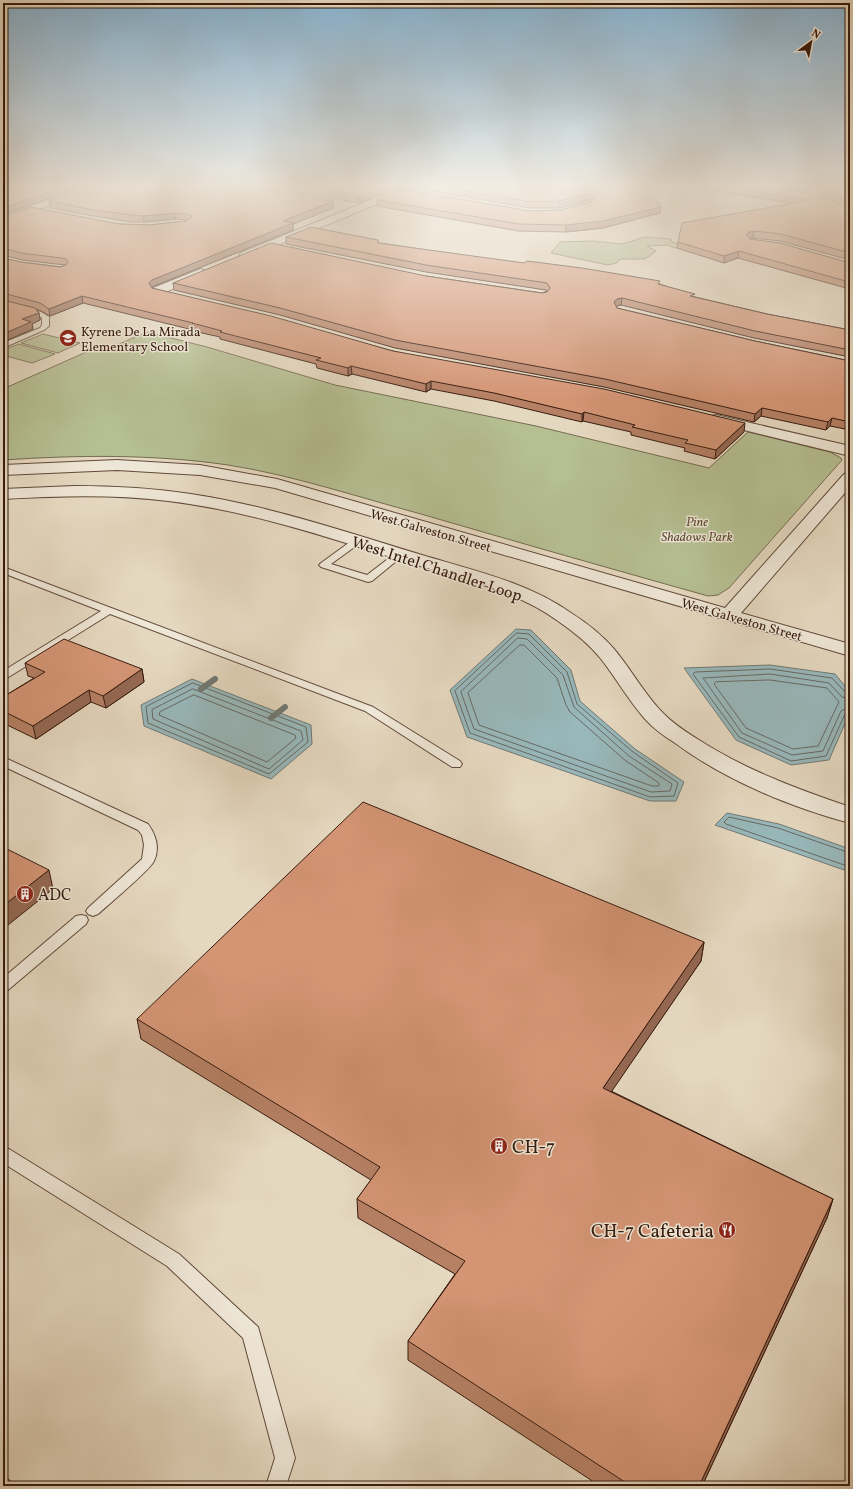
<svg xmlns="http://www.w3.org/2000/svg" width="853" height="1489" viewBox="0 0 853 1489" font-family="Vollkorn,serif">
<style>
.green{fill:#b5bf92;stroke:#766c50}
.water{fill:#98b8bb;stroke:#717975}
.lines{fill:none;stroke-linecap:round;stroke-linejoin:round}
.shore{stroke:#676964;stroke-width:1}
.stream{stroke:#717975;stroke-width:6}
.service-casing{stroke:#624a3a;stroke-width:2}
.minor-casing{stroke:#624a3a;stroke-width:2}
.tertiary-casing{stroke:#624a3a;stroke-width:2}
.service{fill:#eee6d6;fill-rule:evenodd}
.minor{fill:#eee6d6;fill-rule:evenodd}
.tertiary{fill:#eee6d6;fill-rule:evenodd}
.wall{fill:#b68065;stroke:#361a0d}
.shaded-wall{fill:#946852;stroke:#361a0d}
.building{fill:#d49575;stroke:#361a0d}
.labels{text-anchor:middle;stroke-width:3;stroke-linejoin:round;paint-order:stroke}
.far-poi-label{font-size:13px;fill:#361a0d;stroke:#eee6d6;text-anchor:start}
.far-park-label{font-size:13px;font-style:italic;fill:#5c4c35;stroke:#eee6d6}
.far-street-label{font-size:13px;fill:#361a0d;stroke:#eee6d6}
.street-label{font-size:16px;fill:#361a0d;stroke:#eee6d6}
.poi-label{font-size:16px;fill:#361a0d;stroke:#eee6d6;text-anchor:start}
.near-poi-label{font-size:19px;fill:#361a0d;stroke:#eee6d6;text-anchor:start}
</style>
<rect width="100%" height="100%" fill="#e5d8c0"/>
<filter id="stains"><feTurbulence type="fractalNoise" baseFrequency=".005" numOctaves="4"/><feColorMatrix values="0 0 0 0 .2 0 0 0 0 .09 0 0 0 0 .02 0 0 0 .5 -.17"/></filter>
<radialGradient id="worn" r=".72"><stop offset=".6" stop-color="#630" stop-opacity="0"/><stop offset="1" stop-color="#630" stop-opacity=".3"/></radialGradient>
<g class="green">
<polygon points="645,237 671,239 672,242 686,247 675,248 667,245 647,246 656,251 645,259 621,259 616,263 608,265 551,253 560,242 593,241 622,244"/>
<path d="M147 332 207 347 335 385 536 426 709 468 748 432 830 452 841 458 842 460 729 588 718 595 708 596C612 569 517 542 421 514 358 497 292 475 228 465 153 454 78 455 3 460V389L102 345 112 347Z"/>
<polygon points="43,334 80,343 58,353 21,343"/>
<polygon points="19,344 55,354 32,363 3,355 3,350"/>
</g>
<g class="water">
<polygon points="516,629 531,630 571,670 580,701 635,749 684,782 676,801 650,801 467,737 450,690"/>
<polygon points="770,665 835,674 850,692 850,712 829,760 791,765 736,740 684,668"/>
<polygon points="192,679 311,725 312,744 271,779 144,726 141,705"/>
<polygon points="727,813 779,824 850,849 850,872 715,825"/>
</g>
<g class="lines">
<g class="shore">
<polygon points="517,633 529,634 567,672 577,704 633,752 678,783 674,796 650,797 470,733 455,691"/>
<polygon points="518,638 527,639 563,675 574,707 629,756 672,784 670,791 651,792 474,729 461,692"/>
<polygon points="520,645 524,645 557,678 566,705 570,712 626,761 659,783 659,786 652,786 479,725 468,693"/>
<polygon points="770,680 827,688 839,702 818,746 793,749 746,728 714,684 716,682"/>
<polygon points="193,683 306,727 308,742 269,774 148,723 146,707"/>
<polygon points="193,689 301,731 303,740 269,769 153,719 152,710"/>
<polyline points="850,694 846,693 832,678 770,669 695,672 693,674 739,737 791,761 826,756 845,714 850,712"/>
<polygon points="194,695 295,735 296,738 267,762 159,715 160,712"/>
<polyline points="850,699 842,697 829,683 770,674 703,678 742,733 792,755 823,751 841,711 850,707"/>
<polyline points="850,853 778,828 729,817 724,822 726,824 850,867"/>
</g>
<g class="stream">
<polyline points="201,689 215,679"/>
<polyline points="271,718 285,707"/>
</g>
<defs>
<g id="service">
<polygon points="3,301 41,312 49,317 49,326 44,330 3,348 3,343 40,328 42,325 42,318 37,314 3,305"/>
<polygon points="357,538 360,539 362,541 360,543 331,564 367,575 397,552 400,551 405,554 372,581 368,582 321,567 319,565 321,563 354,539"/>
<polygon points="3,567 373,707 460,761 462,764 460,767 452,767 365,711 110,614 7,678 3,679 3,671 101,611 3,573"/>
<path d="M3 757 148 824C156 835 160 848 154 861 151 869 107 906 98 914L93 916 88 914 86 911 88 908 142 859 144 845 142 835 138 830 3 766Z"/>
<polygon points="81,915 86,916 88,920 86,924 8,990 3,992 3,978 76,916"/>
<polygon points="3,1147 9,1149 179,1254 258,1327 295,1458 286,1486 266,1486 275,1458 243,1338 167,1266 3,1163"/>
</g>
<g id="minor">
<polygon points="82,189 97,189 95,191 3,221 3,215"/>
<polygon points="295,189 308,189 294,197 286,197 285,195"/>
<polygon points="397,189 411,189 409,191 249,257 241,257 239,255 241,253"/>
<polygon points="201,269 205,271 207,273 205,275 161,294 153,294 151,291 153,288"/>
<polygon points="716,415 850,446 850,456 711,422 709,419 711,416"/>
<path d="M74 486C113 486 152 488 191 494 270 506 346 532 422 555 472 570 527 582 571 613 587 623 602 635 614 649 631 669 643 692 661 711 672 723 686 732 699 740 746 770 797 789 850 807V823C790 807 725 780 675 743 664 736 654 729 645 719 629 701 616 678 601 659 589 644 574 632 558 621 515 590 460 578 410 563 330 538 251 511 168 501 113 494 58 496 3 499V489Z"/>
</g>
<polygon id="tertiary" points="117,460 200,465 277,479 725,608 844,474 850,472 850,487 741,613 850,644 850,656 275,488 200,475 117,470 3,475 3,465"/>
</defs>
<use href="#service" class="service-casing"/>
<use href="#minor" class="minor-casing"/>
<use href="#tertiary" class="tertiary-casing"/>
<use href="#service" class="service"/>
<use href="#minor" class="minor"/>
<use href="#tertiary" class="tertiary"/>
</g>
<g class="wall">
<polygon points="278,189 392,189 359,203 290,191"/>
<polygon points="420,189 650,189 660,213 603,228 566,232 518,231 377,206 377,200 530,211 560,210 592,202 587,201 559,208 530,208"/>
<polygon points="700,189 788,189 850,205 850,260 780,241 753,238 749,239 850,263 850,291 846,290 846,288 738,258 724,263 677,248 678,242 792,203"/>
<polygon points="798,189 850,189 850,202"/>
<polygon points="49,201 333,201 333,208 293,224 293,230 152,287 152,288 393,351 744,432 715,459 684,451 685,448 631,435 631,432 583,421 582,422 494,401 431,389 426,392 352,374 348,376 317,368 316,364 220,339 220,337 193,331 193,330 83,303 50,316 41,311 36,309 39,313 40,320 32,324 33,329 3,342 3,258 20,262 61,267 65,265 22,260 3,255 3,216 119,224 149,225 186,221 187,220 176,219 144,222 131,222 94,216 50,208"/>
<polygon points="286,237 379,243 660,284 695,297 767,314 850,330 850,357 754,338 621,305 616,306 617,308 755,341 850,361 850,430 830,426 826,430 761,416 754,422 604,387 395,348 280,315 174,290 173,283 426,276 542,293 547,291 546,290 426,272 286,244"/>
<polygon points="25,663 142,669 144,682 106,708 91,702 36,739 3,723 3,697 34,678 28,676"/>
<polygon points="704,942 701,961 611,1091 833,1199 827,1218 702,1486 600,1486 408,1360 408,1341 455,1274 358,1218 357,1199 371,1180 141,1039 137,1019"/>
</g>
<g class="shaded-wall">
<polygon points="58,189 77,189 3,214 3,208"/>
<polygon points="377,189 392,189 359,203 359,197"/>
<polygon points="587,194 587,201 559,208 559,201"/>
<polygon points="333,201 333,208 293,224 293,230 152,287 150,290 149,283 152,280 283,221"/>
<polygon points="661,207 660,213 603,228 566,232 566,225"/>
<polygon points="176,213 176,219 144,222 143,216"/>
<polygon points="754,231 753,238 748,239 746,235 749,232"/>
<polygon points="739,251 738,258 724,263 724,256"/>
<polygon points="82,296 83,303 50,316 49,309"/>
<polygon points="622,298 621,305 617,306 614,309 614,302 617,299"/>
<polygon points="39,313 40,320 32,324 33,329 3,342 3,334 22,319"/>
<polygon points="351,366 352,374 348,376 348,368"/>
<polygon points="431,381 431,389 426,392 426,384"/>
<polygon points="762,408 761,416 754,422 755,414"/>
<polygon points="584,412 583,421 582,422 582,414"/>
<polygon points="832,418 830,426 826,430 828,422"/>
<polygon points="745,423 744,432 715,459 716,450"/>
<polygon points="142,669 144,682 106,708 103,696"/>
<polygon points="89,690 91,702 36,739 33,726"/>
<polygon points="49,870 53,889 3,929 3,906"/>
<polygon points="704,942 701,961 601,1107 603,1088"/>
<polygon points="833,1199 827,1218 702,1486 699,1486"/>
</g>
<g class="building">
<polygon points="5,189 58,189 3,208 3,190"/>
<polygon points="86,189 251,189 289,193 333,201 283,221 293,223 152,280 149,283 152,288 271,316 393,351 604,389 745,423 716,450 685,443 688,440 632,427 635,425 584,412 582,414 494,393 431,381 426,384 351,366 348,368 316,360 321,358 220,332 222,331 192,323 193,323 82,296 49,309 40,303 3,293 3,258 20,262 61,267 66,265 68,262 66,259 61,258 21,253 3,248 3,216 31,207 119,224 149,225 186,221 192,217 188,214 176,213 143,216 131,215 93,210 49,201"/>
<polygon points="316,189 377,189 359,197"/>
<polygon points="402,189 530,211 560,210 592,202 594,199 593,196 587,194 559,201 530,202 455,189 650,189 661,207 603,221 566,225 519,224 377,200"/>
<polygon points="741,189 788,189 850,205 850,253 781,234 754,231 749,232 746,235 750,239 780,243 850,263 850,284 847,283 849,282 739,251 724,256 678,242 682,223 811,200"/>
<polygon points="823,189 850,189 850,196"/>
<polygon points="311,227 378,240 378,243 524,263 527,261 582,268 660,281 658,284 695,294 690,296 767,314 850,330 850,350 755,331 622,298 617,299 614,302 617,308 755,341 850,361 850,422 832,418 828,422 762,408 755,414 605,379 395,340 280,308 173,283 271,243 426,276 542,293 547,292 550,288 547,283 426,265 286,237"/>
<polygon points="3,300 35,308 39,313 22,319 31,322 3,334"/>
<polygon points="64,639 142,669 103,696 89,690 33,726 3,711 3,697 45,672 25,663"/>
<polygon points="363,802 704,942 603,1088 833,1199 699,1486 631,1486 408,1341 465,1261 357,1199 380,1167 137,1019"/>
<polygon points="3,847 49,870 3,906"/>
<polygon points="3,1475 17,1486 3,1486"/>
</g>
<linearGradient id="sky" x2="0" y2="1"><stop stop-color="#88b6d6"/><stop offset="0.47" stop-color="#f3ede3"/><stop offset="1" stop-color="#f3ede3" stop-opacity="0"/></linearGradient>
<rect width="853" height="398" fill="url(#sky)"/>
<defs>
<symbol id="school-disc" viewBox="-11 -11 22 22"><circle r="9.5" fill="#8f2418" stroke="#eee6d6"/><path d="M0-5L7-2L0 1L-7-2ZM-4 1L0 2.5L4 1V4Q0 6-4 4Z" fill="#fff"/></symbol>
<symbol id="building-disc" viewBox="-11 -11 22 22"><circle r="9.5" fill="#8f2418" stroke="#eee6d6"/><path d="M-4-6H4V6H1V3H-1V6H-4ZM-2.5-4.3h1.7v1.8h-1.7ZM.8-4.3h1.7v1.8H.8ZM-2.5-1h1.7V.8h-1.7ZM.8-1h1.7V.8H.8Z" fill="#fff"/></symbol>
<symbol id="restaurant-disc" viewBox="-11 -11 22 22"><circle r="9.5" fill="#8f2418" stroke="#eee6d6"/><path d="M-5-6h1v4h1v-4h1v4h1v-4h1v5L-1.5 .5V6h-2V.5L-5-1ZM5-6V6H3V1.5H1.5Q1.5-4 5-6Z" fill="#fff"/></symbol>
</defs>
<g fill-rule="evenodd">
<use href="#school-disc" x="58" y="328" width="20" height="20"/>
<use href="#building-disc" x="15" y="884" width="20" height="20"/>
<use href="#building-disc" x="489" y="1136" width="20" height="20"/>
<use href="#restaurant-disc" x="717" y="1220" width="20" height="20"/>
</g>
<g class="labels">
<g class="far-poi-label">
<text x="81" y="336">Kyrene De La Mirada<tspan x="81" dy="15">Elementary School</tspan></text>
</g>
<g class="far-park-label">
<text x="697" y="526">Pine<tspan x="697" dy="15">Shadows Park</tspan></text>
</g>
<g class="far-street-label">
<text transform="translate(431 530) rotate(16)" y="5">West Galveston Street</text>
<text transform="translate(742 619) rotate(16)" y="5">West Galveston Street</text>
</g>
<g class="street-label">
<text transform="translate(437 568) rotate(18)" y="6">West Intel Chandler Loop</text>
</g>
<g class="poi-label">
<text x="38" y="900">ADC</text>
</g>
<g class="near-poi-label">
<text x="512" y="1153">CH-7</text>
<text x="714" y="1237" text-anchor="end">CH-7 Cafeteria</text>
</g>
</g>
<rect width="853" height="1489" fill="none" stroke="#e5d8c0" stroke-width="16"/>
<rect x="4" y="4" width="845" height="1481" fill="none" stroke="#361a0d" stroke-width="2"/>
<rect x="8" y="8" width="837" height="1473" fill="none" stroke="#361a0d"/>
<g transform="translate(811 42) rotate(32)" stroke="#eee6d6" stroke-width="3" paint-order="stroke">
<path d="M0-3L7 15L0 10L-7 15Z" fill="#361a0d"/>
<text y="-6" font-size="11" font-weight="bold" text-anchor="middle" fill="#361a0d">N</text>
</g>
<rect width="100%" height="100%" filter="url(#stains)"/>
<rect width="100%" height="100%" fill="url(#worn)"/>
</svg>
